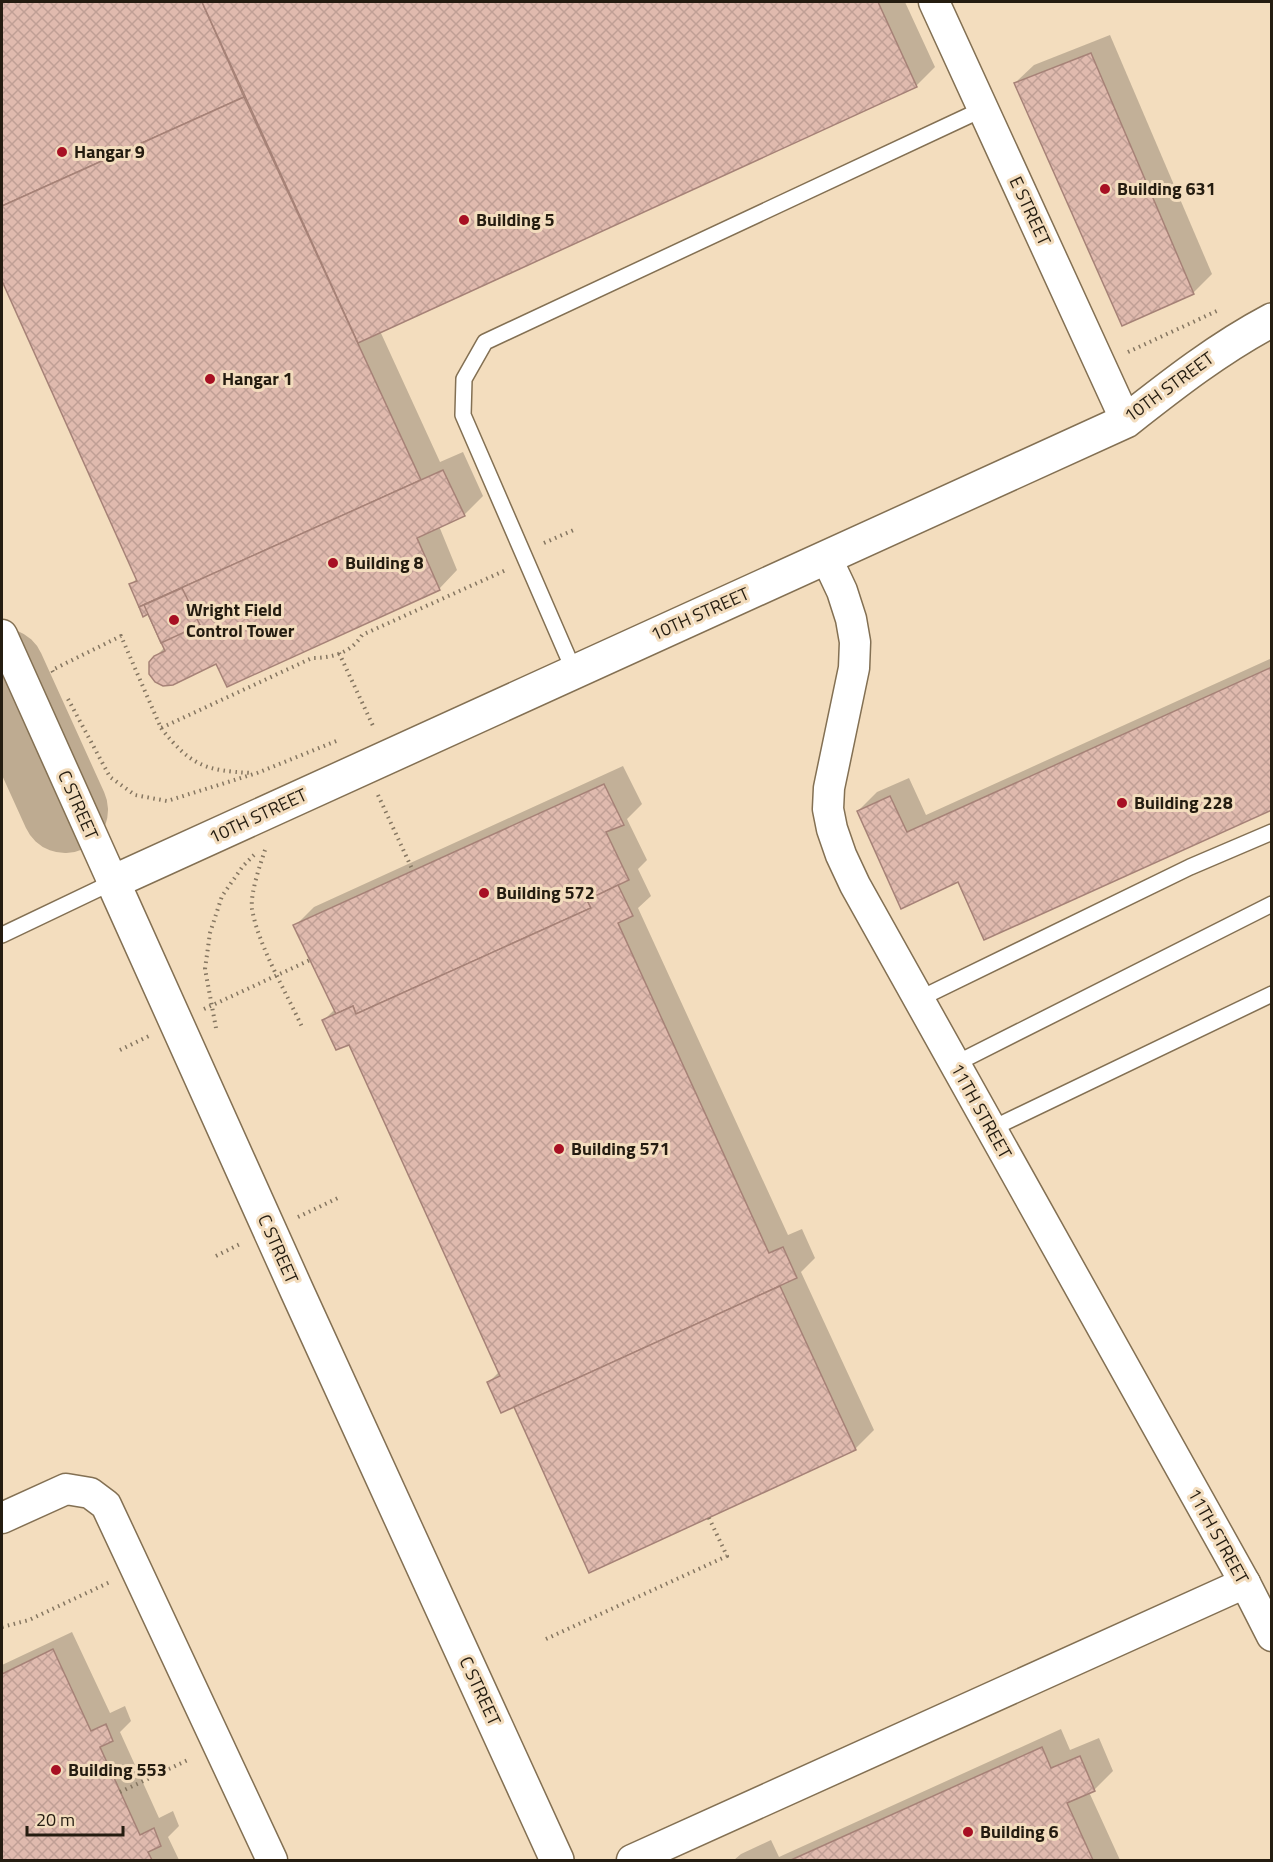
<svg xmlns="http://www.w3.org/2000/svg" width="1273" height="1862" viewBox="0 0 1273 1862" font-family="'Titillium Web',sans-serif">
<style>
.shadow{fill:#0003}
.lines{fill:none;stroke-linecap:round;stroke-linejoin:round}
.taxiway{stroke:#beab91;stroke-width:86}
.building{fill:url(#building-cross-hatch);stroke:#a68277;stroke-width:1.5}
.lane-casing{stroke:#837053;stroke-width:18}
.street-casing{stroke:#837053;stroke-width:33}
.secondary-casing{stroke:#837053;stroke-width:36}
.path{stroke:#857661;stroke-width:4;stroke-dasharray:1.5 4.5;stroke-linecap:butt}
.lane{stroke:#fff;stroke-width:15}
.street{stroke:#fff;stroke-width:30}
.secondary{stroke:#fff;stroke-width:33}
.poi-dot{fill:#a71023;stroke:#f3ddbe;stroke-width:2}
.labels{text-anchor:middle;stroke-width:6;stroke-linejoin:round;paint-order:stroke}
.poi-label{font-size:18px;font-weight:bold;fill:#241c10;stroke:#f3ddbe;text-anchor:start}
.street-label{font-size:18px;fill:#241c10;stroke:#f3ddbe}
</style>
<defs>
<pattern id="building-cross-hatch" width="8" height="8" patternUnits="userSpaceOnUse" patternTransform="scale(1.5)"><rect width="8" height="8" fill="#e0baae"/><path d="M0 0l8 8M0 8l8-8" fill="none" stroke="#c09f95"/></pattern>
</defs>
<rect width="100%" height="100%" fill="#f3ddbe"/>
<g class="shadow">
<polygon points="2,2 905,2 935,67 916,86 380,331 440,462 463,452 483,496 464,515 439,526 457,570 439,589 217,662 155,657 165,647 148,612 131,585 137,578 2,277"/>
<polygon points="1110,35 1212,274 1193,293 1015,83 1034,65"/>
<polygon points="1272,658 1272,808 959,880 858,811 877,792 909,778 926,815"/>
<polygon points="623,766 642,804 627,819 647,860 638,869 651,896 638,908 788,1235 802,1229 815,1258 801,1272 874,1430 855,1449 515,1405 489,1382 500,1371 350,1043 324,1020 335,1009 295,926 314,907"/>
<polygon points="72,1632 110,1713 125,1706 131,1721 120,1732 159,1818 173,1811 179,1826 168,1837 179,1860 2,1860 2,1665"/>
<polygon points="1061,1729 1070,1750 1099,1738 1113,1771 1094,1790 1089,1792 1120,1860 734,1860 741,1854 771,1840 779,1857"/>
</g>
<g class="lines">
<polyline class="taxiway" points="2,671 65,810"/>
</g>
<g class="building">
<polygon points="2,2 202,2 244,97 2,206"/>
<polygon points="202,2 878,2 917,87 358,343"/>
<polygon points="1091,53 1194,294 1122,326 1014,83"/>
<polygon points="244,97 421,480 139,607 129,584 137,581 2,281 2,206"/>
<polygon points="443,470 465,516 417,538 440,590 227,687 216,664 173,685 163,686 155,682 149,674 149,662 154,656 165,651 148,614 143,617 139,607"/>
<polygon points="182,588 200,625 161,643 144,605"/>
<polygon points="1272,667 1272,810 984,940 958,882 901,909 857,811 890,796 907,832"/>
<polygon points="604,784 624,825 606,832 629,880 587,900 591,908 356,1014 353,1006 336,1014 293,925"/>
<polygon points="618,885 633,916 618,923 769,1253 783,1247 797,1278 501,1413 487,1382 500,1376 349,1045 336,1050 322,1020 353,1006 356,1014 591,908 587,900"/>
<polygon points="780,1286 856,1450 589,1573 514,1407"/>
<polygon points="53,1649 91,1731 106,1724 113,1741 100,1747 140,1835 154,1828 161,1846 148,1852 152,1860 2,1860 2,1674"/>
<polygon points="1042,1747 1051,1768 1080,1756 1095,1791 1067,1803 1093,1860 791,1860"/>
</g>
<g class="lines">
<defs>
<g id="lane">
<polyline points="574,671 463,415 464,379 485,342 983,109"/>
<polyline points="2,935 113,882"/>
<polyline points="919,999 1190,867 1272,832"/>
<polyline points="955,1064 1272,904"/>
<polyline points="991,1129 1272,994"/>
</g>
<g id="street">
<polyline points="934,2 1126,421"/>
<polyline points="826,557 842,591 851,619 855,642 854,668 829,788 828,809 832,829 841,855 855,885 1245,1583 1272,1636"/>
<polyline points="2,635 113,882"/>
<polyline points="2,1518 66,1489 90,1493 106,1505 272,1860"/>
<polyline points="632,1860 1245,1583"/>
</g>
<path id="secondary" d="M557 1860 297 1291 113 882 1126 421C1173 384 1219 348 1272 320"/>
</defs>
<use href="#lane" class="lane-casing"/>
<use href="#street" class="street-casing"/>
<use href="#secondary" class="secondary-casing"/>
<g class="path">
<polyline points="1128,352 1219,310"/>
<polyline points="544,543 576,529"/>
<polyline points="339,653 374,728"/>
<path d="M53 672 52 670 121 636 161 728 312 658C332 658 351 653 362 635L506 570"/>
<polyline points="68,699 110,777 135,795 167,801 257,773 339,740"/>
<path d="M161 728C190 765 205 771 252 773"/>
<polyline points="378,795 413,871"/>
<path d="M265 850C260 865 250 894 252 909 258 945 287 994 303 1029"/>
<polyline points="204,1009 310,960"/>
<polyline points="216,1028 205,969 210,933 222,896 243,866 254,855"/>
<polyline points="120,1050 149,1036"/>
<polyline points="298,1217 340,1197"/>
<polyline points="216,1256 240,1244"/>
<polyline points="2,1627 29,1620 110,1582"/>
<polyline points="546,1639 727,1556 709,1518"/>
<polyline points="120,1792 190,1759"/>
</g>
<use href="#lane" class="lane"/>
<use href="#street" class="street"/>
<use href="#secondary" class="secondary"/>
</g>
<g class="poi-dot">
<circle cx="62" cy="152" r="6"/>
<circle cx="1105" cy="189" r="6"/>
<circle cx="464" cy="220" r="6"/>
<circle cx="210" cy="379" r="6"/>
<circle cx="333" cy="563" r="6"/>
<circle cx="174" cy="620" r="6"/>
<circle cx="1122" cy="803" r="6"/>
<circle cx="484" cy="893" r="6"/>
<circle cx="559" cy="1149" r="6"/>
<circle cx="56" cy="1770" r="6"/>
<circle cx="968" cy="1832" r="6"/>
</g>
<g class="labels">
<g class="poi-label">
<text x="74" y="158">Hangar 9</text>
<text x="1117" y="195">Building 631</text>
<text x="476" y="226">Building 5</text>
<text x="222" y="385">Hangar 1</text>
<text x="345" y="569">Building 8</text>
<text x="186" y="616">Wright Field<tspan x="186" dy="21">Control Tower</tspan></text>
<text x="1134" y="809">Building 228</text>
<text x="496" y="899">Building 572</text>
<text x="571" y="1155">Building 571</text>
<text x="68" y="1776">Building 553</text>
<text x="980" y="1838">Building 6</text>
</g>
<g class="street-label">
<text transform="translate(1030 211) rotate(65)" y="6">E STREET</text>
<text transform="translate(1169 387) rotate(-36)" y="6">10TH STREET</text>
<text transform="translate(700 614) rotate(-24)" y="6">10TH STREET</text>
<text transform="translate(78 805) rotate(66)" y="6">C STREET</text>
<text transform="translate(258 816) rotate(-25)" y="6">10TH STREET</text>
<text transform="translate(981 1111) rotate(61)" y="6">11TH STREET</text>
<text transform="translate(278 1249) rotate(66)" y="6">C STREET</text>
<text transform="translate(1218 1536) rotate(61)" y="6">11TH STREET</text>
<text transform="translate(480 1691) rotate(65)" y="6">C STREET</text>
</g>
</g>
<rect width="1273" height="1862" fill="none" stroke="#241c10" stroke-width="6"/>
<path d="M27 1826v9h96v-9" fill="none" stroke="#241c10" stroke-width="3"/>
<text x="36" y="1826" font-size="18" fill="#241c10" stroke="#f3ddbe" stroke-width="4.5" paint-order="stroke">20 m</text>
</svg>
